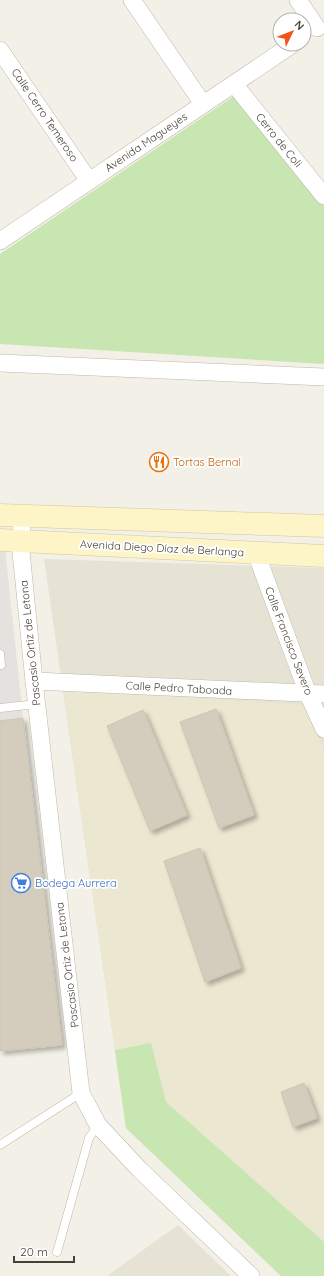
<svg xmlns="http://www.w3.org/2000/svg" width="324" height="1276" viewBox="0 0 324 1276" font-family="Quicksand,sans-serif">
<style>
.residential{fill:#e6e3d5}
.education{fill:#ebe7d1}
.green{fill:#c8e6b1}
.parking{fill:#e4e2df}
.building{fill:#d4cdbd;stroke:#cec6b0;filter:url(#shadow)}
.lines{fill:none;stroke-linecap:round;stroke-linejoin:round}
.lane-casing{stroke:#beb9aa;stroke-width:9}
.street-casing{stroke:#beb9aa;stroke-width:18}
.secondary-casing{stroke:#d1c898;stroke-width:23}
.lane{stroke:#fff;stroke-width:8}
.street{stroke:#fff;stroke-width:17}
.secondary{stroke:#fdf5c7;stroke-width:22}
.labels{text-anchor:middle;stroke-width:3.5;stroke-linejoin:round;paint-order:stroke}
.street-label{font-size:11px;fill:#454136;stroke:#fff}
.food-label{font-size:11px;fill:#c56008;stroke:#fff;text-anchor:start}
.shop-label{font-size:11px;fill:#366cbe;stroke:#fff;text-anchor:start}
</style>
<defs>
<filter id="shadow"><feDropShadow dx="3.5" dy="3.5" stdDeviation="2" flood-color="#0004"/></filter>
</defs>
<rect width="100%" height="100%" fill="#f3f0e7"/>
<g class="residential">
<polygon points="44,559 324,568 324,1276 281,1276 126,1128"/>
<polygon points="178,1225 231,1276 107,1276"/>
</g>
<polygon class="education" points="63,689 304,705 324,751 324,1242 166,1102 151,1043 115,1050"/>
<g class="green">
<polygon points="237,94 324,203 324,364 0,344 0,254"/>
<polygon points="151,1043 166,1102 324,1242 324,1276 281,1276 126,1128 115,1050"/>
</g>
<polygon class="parking" points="0,548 5,548 23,718 0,721"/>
<g class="building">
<polygon points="216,709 254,815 219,828 180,722"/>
<polygon points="143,710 187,815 150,831 107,726"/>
<polygon points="23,718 62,1045 0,1051 0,721"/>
<polygon points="200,848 241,968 205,982 164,861"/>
<polygon points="304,1083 317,1118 293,1127 281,1092"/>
</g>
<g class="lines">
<defs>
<g id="lane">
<polyline points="0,654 1,665"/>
<polyline points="0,708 37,704"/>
<polyline points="0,1145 81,1093"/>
<polyline points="57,1252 89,1138 98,1125"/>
</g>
<g id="street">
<polyline points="132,0 203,104"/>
<polyline points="298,0 317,28"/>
<polyline points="0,50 89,181"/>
<polyline points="234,84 324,196"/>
<polyline points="0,241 293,44"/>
<polyline points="0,363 324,377"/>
<polyline points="22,516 21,552 34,681 81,1093 98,1125 140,1170 251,1276"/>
<polyline points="256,553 308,694 324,729"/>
<polyline points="34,681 324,694"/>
</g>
<g id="secondary">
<polyline points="0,515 324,526"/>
<polyline points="0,540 324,556"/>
</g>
</defs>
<use href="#lane" class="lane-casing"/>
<use href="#street" class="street-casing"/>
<use href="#secondary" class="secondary-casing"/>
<use href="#lane" class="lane"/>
<use href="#street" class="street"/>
<use href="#secondary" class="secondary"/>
</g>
<defs>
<symbol id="restaurant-ring" viewBox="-11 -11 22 22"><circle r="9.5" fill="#fff" stroke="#e8710a" stroke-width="1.5"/><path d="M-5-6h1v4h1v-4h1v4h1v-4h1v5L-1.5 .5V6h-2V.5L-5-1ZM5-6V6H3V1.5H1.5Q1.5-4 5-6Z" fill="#e8710a"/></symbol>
<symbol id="supermarket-ring" viewBox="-11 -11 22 22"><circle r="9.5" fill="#fff" stroke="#3f7fe0" stroke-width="1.5"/><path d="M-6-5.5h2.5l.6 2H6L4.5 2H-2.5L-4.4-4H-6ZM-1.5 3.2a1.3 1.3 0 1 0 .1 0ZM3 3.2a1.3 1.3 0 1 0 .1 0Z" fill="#3f7fe0"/></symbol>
</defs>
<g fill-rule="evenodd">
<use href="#restaurant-ring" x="148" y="451" width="22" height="22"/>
<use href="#supermarket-ring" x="10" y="872" width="22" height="22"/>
</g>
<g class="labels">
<g class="street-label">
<text transform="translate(45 115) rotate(56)" y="4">Calle Cerro Temeroso</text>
<text transform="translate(279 140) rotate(51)" y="4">Cerro de Coli</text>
<text transform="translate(146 142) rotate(-34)" y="4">Avenida Magueyes</text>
<text transform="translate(162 548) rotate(3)" y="4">Avenida Diego Díaz de Berlanga</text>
<text transform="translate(289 641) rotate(69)" y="4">Calle Francisco Severo</text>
<text transform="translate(30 643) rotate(-96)" y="4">Pascasio Ortiz de Letona</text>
<text transform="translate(179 688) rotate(3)" y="4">Calle Pedro Taboada</text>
<text transform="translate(67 965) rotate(-97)" y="4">Pascasio Ortiz de Letona</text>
</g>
<g class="food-label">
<text x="173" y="466">Tortas Bernal</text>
</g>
<g class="shop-label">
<text x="35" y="887">Bodega Aurrera</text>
</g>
</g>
<g transform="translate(292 32) rotate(47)"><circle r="19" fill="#ffffff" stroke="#b5b3af"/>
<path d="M0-3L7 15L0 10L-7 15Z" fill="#f2541e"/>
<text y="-6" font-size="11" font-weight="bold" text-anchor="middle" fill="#454136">N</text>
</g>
<path d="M14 1256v6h60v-6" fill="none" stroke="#454136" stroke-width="2"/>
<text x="20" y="1256" font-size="12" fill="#454136" stroke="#ffffff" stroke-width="3" paint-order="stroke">20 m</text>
</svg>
